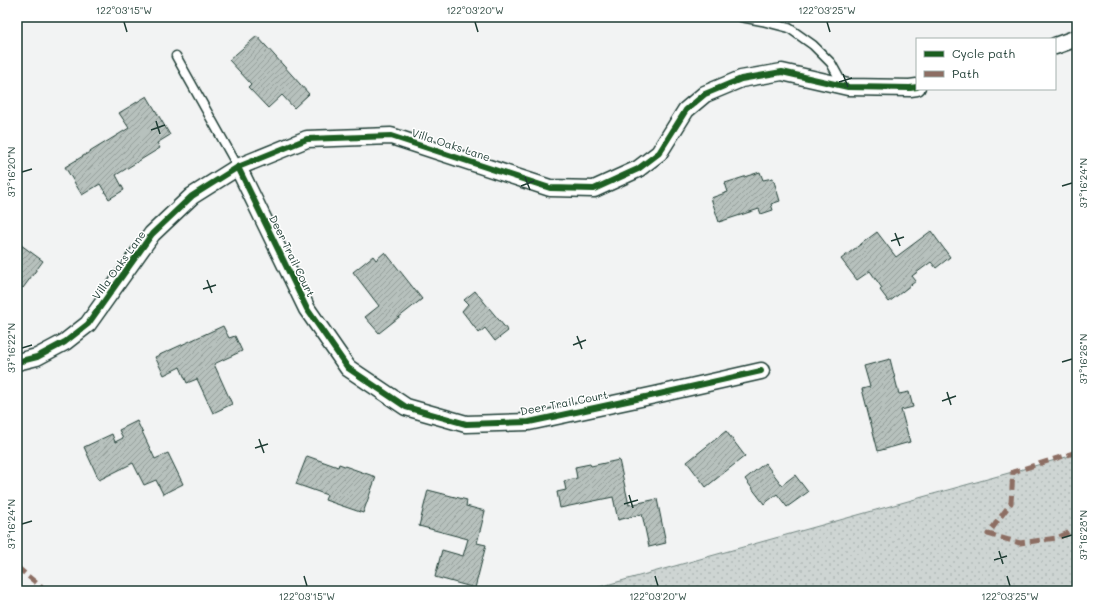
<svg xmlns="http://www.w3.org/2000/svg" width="1094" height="608" viewBox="0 0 1094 608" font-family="Mali,sans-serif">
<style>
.grass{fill:url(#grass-dots);stroke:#768984}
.building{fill:url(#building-hatch);stroke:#1f3d34}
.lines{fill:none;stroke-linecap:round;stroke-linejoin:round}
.lane-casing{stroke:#1f3d34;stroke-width:11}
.street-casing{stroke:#1f3d34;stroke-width:19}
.lane{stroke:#fff;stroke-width:8}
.street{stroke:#fff;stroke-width:16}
.quiet{stroke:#8d6e63;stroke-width:5;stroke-dasharray:10 5;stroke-linecap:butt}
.cycleway-casing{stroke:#fff;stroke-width:8}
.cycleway{stroke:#1b5e20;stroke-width:6}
.ticks{fill:none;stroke:#1f3d34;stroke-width:1.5}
.labels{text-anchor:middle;stroke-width:3;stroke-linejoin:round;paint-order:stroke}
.street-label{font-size:11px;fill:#1f3d34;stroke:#fff}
.neatline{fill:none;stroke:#1f3d34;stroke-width:1.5}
.ticks-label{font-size:10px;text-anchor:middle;fill:#1f3d34}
</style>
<defs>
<pattern id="grass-dots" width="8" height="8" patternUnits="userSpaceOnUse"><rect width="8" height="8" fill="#ced5d3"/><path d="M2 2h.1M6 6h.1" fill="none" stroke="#b0b8b6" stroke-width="1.8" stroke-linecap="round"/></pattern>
<pattern id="building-hatch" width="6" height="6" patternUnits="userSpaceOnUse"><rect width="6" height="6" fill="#b7c1bd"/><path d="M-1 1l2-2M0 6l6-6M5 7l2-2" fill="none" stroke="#949e9a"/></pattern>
</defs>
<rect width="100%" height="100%" fill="#f2f3f3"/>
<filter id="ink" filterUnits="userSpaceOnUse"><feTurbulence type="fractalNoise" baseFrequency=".025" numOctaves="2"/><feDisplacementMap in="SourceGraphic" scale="8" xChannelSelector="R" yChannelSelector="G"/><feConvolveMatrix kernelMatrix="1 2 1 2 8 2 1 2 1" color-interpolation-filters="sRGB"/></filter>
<g filter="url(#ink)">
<polygon class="grass" points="1077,454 1077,591 585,591"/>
<g class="building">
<polygon points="257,36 309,94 294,108 282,95 268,108 248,87 251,84 229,60"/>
<polygon points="147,96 170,135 157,143 160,148 116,175 124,190 109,199 100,184 82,195 65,167 129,128 119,113"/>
<polygon points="760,172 763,180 773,178 780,201 771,204 773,210 761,214 759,209 719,222 711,198 728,192 725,183"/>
<polygon points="931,231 950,257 936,268 931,262 912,276 916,281 889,302 880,290 882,288 870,271 857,280 841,259 877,232 896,257"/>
<polygon points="17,242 43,261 23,288 17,283"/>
<polygon points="385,252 422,299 379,333 365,317 379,306 353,272 373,256 376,260"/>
<polygon points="475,291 508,331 495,341 485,328 479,333 462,311 468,304 464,300"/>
<polygon points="223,326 229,338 235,336 242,351 214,364 232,404 213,413 197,379 187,383 180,367 164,375 155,357"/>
<polygon points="890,359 899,394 909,392 913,407 901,410 910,442 878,451 862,389 870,387 864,366"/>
<polygon points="137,421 155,459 168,453 183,484 163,494 156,480 144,485 133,463 99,480 84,447 112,434 115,442 123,438 119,430"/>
<polygon points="726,431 745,456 706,487 687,462"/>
<polygon points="307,456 338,467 339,464 376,477 363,513 325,500 327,495 296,484"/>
<polygon points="619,460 629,505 657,499 666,543 649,547 642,514 618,520 613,497 560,508 557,492 566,490 564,481 577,478 575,467 590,464 591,466"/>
<polygon points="765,463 782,485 795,475 808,492 787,507 777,494 764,504 745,479"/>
<polygon points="428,490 467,500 466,506 485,511 477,543 486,545 475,588 435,577 442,550 463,556 468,539 419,526"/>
</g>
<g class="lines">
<defs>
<g id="lane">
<polyline points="741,17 762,21 789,28 813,45 831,63 843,85"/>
<polyline points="176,56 238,167"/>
</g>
<g id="street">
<polyline points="1055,46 1077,38"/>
<polyline points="238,167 307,309 348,368 406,407 466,424 529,422 655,395 761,371"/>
<polyline points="17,362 37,357 65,342 88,324 152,234 192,196 238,167 307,139 391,136 550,188 594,189 638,169 659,153 686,110 705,94 741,79 782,72 848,87 910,88 917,87"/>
</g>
</defs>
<use href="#lane" class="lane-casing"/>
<use href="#street" class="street-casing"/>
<use href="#lane" class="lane"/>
<use href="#street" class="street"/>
<g class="quiet">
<polyline points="1077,452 1013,472 1011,503 988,534 1020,543 1057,538 1077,529"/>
<polyline points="17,567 46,591"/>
</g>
<defs>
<g id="cycleway">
<polyline points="238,167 307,309 348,368 406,407 466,424 529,422 655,395 761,371"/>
<polyline points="17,362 37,357 65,342 88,324 152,234 192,196 238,167 307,139 391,136 550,188 594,189 638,169 659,153 686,110 705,94 741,79 782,72 848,87 910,88 917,87"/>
</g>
</defs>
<use href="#cycleway" class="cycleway-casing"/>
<use href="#cycleway" class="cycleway"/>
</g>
</g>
<path class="ticks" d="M124 22 127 32M475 22 478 32M827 22 830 32M843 74 848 87M839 82 852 78M156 121 160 134M151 130 165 125M22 172 32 169M525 177 530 190M521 186 534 181M1062 186 1072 183M895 233 900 246M891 241 904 237M207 280 212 293M203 289 216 285M577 336 582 349M573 345 586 340M22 348 32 345M1062 362 1072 359M947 392 951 405M942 401 956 396M259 439 264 453M255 448 268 444M629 495 633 508M624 504 638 500M22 524 32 521M1062 538 1072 535M999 551 1003 564M994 560 1007 556M304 576 307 586M655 576 658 586M1007 576 1010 586"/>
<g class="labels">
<g class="street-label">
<text transform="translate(451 145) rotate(18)" y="4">Villa Oaks Lane</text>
<text transform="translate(292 256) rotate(64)" y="4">Deer Trail Court</text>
<text transform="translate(119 265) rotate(-54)" y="4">Villa Oaks Lane</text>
<text transform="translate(564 403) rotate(-11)" y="4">Deer Trail Court</text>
</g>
</g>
<rect width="1094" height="608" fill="none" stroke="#fff" stroke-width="44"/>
<rect x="916" y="38" width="140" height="52" fill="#ffffff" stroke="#a5b1ae"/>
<rect x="924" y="51" width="20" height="6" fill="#1b5e20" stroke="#a5b1ae"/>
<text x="952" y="58" font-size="12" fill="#1f3d34">Cycle path</text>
<rect x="924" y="71" width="20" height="6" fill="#8d6e63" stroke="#a5b1ae"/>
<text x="952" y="78" font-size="12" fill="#1f3d34">Path</text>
<rect x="22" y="22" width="1050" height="564" class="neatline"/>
<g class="ticks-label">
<text x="124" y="14">122°03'15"W</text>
<text x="475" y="14">122°03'20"W</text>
<text x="827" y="14">122°03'25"W</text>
<text transform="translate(11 172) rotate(-90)" y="4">37°16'20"N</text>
<text transform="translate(1083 183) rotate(-90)" y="4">37°16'24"N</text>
<text transform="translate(11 348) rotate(-90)" y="4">37°16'22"N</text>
<text transform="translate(1083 359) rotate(-90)" y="4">37°16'26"N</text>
<text transform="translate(11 524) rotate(-90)" y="4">37°16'24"N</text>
<text transform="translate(1083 535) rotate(-90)" y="4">37°16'28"N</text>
<text x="307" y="600">122°03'15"W</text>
<text x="658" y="600">122°03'20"W</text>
<text x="1010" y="600">122°03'25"W</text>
</g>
</svg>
